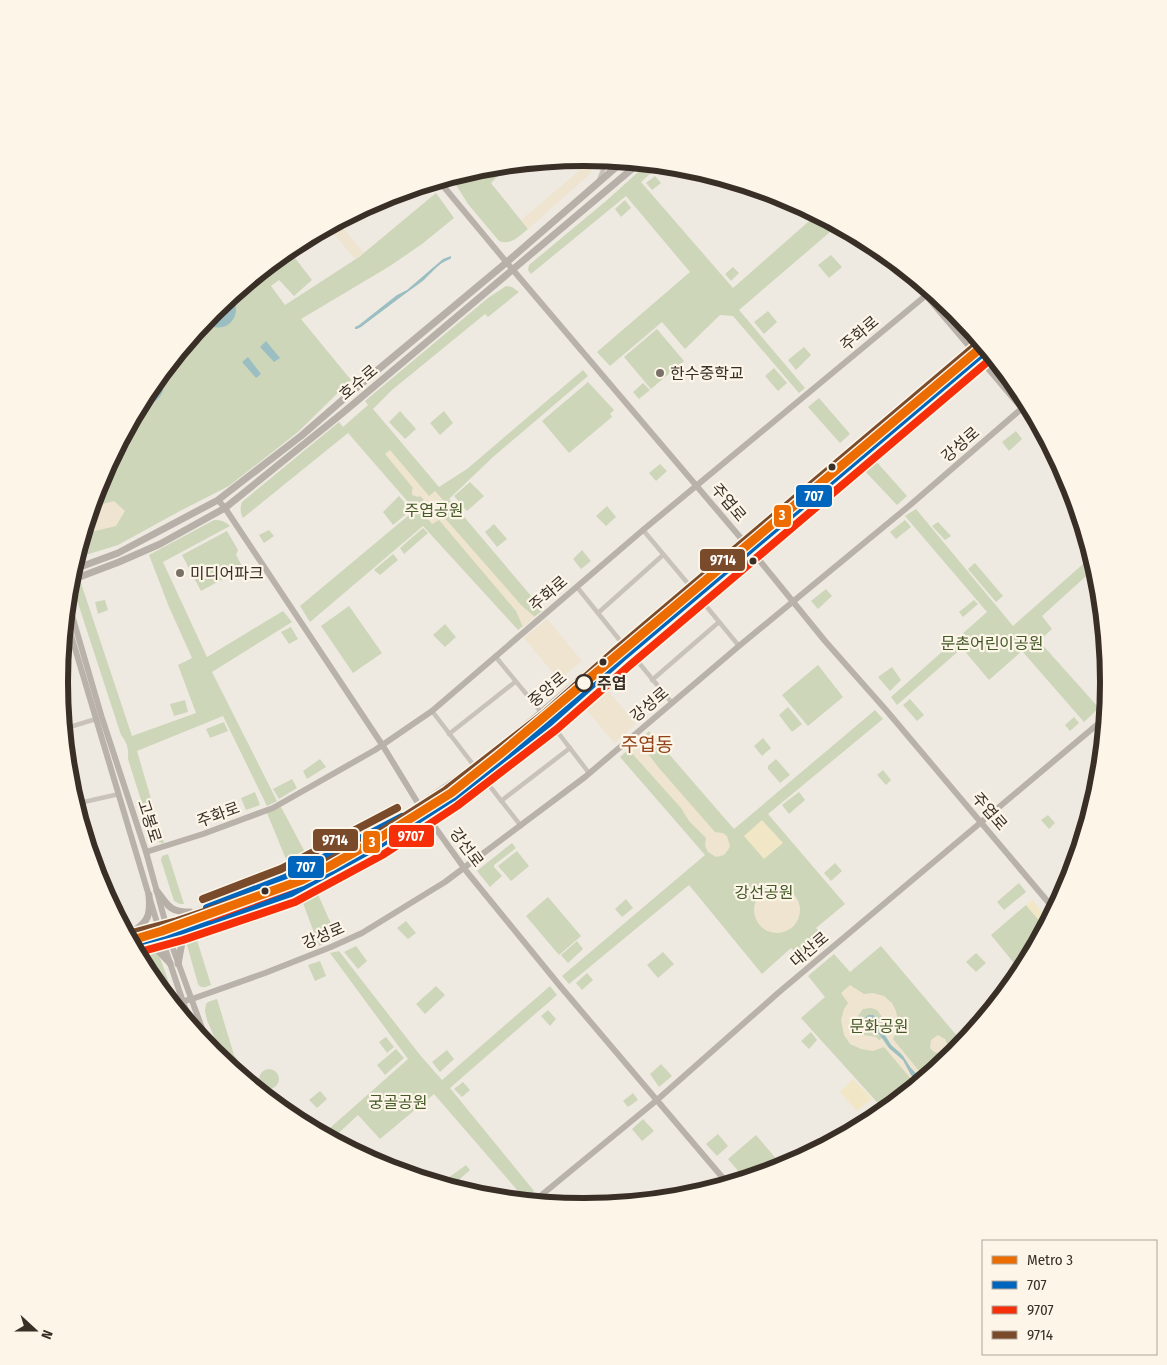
<svg xmlns="http://www.w3.org/2000/svg" width="1167" height="1365" viewBox="0 0 1167 1365" font-family="'Fira Sans Condensed','Noto Sans KR',sans-serif">
<style>
.green{fill:#cdd6b9}
.sand{fill:#f1e6c5}
.plaza{fill:#eee4cf}
.water{fill:#9bbec2}
.lines{fill:none;stroke-linecap:round;stroke-linejoin:round}
.street{stroke:#c8c2ba;stroke-width:4.5}
.secondary{stroke:#b9b2aa;stroke-width:6}
.primary{stroke:#b7b0a9;stroke-width:7}
.bus-1-casing{stroke:#fcf5e8;stroke-width:11}
.bus-2-casing{stroke:#fcf5e8;stroke-width:11}
.bus-3-casing{stroke:#fcf5e8;stroke-width:11}
.bus-1{stroke:#0065bd;stroke-width:8}
.bus-2{stroke:#f72f08;stroke-width:8}
.bus-3{stroke:#7a4b2a;stroke-width:8}
.metro-1-casing{stroke:#fcf5e8;stroke-width:12}
.metro-1{stroke:#ed6c00;stroke-width:9}
.poi-dot{fill:#797068;stroke:#fcf5e8;stroke-width:2}
.bus-dot{fill:#392f27;stroke:#fcf5e8;stroke-width:2}
.stop-dot{fill:#fcf5e8;stroke:#392f27;stroke-width:2.5}
.labels{text-anchor:middle;stroke-width:4.5;stroke-linejoin:round;paint-order:stroke}
.street-label{font-size:16px;fill:#392f27;stroke:#fcf5e8}
.poi-label{font-size:16px;fill:#392f27;stroke:#fcf5e8;text-anchor:start}
.park-label{font-size:16px;fill:#435a28;stroke:#fcf5e8}
.stop-label{font-size:16px;font-weight:bold;fill:#392f27;stroke:#fcf5e8;text-anchor:start}
.quarter-label{font-size:19px;fill:#914218;stroke:#fcf5e8}
.rim{fill:none;stroke:#392f27;stroke-width:6}
.line-badge{stroke:#fcf5e8;stroke-width:2}
.badge-label{font-size:14px;text-anchor:middle;font-weight:bold;fill:#fff}
</style>
<rect width="100%" height="100%" fill="#efeae1"/>
<g class="green">
<polygon points="647,164 660,165 641,182 733,288 816,215 837,226 739,310 805,388 799,393 733,316 720,315 685,349 662,322 610,366 597,352 690,272 626,196 531,274 528,270 529,265 606,201"/>
<path d="M509 165 491 183 528 229C520 235 511 246 499 241L468 204 456 185 464 173 481 168Z"/>
<polygon points="655,176 661,183 652,190 646,183"/>
<polygon points="436,193 454,218 422,244 390,266 301,319 351,380 298,432 229,486 180,511 118,545 76,558 99,481 147,391 213,311 288,249 312,280 294,296 279,280 271,286 285,305 359,257"/>
<polygon points="625,200 631,208 621,217 615,209"/>
<polygon points="831,255 842,267 829,278 818,265"/>
<polygon points="733,267 739,273 731,281 725,274"/>
<path d="M506 286 512 287 519 292 488 317 485 314 392 390 373 409 439 487 467 469 583 370 588 376 493 457 449 499 543 610 518 630 423 526 310 622 300 606 415 510 348 433 243 518C240 512 240 508 242 502L339 422 343 427 368 405 365 401 488 298Z"/>
<polygon points="768,311 777,322 764,334 754,322"/>
<polygon points="657,329 684,361 651,389 624,357"/>
<polygon points="804,347 811,355 796,370 788,360"/>
<polygon points="774,368 787,383 778,391 765,376"/>
<polygon points="588,382 614,410 610,414 612,417 569,453 542,421"/>
<polygon points="643,383 650,390 639,399 633,392"/>
<polygon points="819,398 850,434 840,443 808,407"/>
<polygon points="400,411 416,429 405,439 389,422"/>
<polygon points="444,411 453,423 440,435 430,423"/>
<polygon points="1016,431 1022,439 1009,451 1002,442"/>
<polygon points="874,459 907,496 897,505 862,468"/>
<polygon points="660,464 667,471 656,481 649,473"/>
<polygon points="470,482 484,496 467,511 454,496"/>
<polygon points="399,496 411,510 393,525 383,512"/>
<polygon points="607,506 616,517 606,526 596,516"/>
<polygon points="916,509 1013,626 1091,557 1095,568 1042,616 1052,629 1039,641 1099,708 1084,722 1022,651 989,680 962,648 897,705 891,697 987,612 905,516"/>
<path d="M214 520C221 520 225 521 230 526L163 562 207 657 283 611 292 622 212 672 277 801 267 806 223 716 137 751 164 843C158 843 155 841 152 835L128 759C129 750 127 742 121 735L73 588V585L80 580 132 736 196 713 178 665 192 658 169 607 149 555Z"/>
<polygon points="905,520 911,527 896,539 890,532"/>
<polygon points="938,522 951,536 945,540 932,526"/>
<polygon points="494,524 507,539 497,547 485,532"/>
<polygon points="423,528 428,533 404,554 400,548"/>
<polygon points="269,530 274,536 264,543 259,535"/>
<polygon points="227,531 238,550 236,555 243,568 201,591 182,555"/>
<polygon points="582,550 591,561 581,569 573,559"/>
<polygon points="393,554 398,560 380,575 374,570"/>
<polygon points="975,563 1003,596 996,602 968,569"/>
<polygon points="826,589 832,596 818,609 811,601"/>
<polygon points="105,600 108,610 98,614 95,602"/>
<polygon points="974,600 978,604 963,617 959,612"/>
<polygon points="349,606 382,653 353,673 321,626"/>
<polygon points="445,624 456,637 445,647 433,635"/>
<polygon points="291,627 298,639 289,644 281,632"/>
<polygon points="818,665 843,697 808,726 782,695"/>
<polygon points="892,667 901,680 890,691 878,677"/>
<polygon points="910,699 924,715 917,721 903,705"/>
<polygon points="185,700 188,712 174,716 170,704"/>
<polygon points="788,707 802,724 792,732 779,715"/>
<polygon points="875,710 883,719 768,814 845,904 816,928 828,943 805,963 791,948 762,974 689,885 569,984 562,976 705,855 620,757 649,731 734,829"/>
<polygon points="1074,717 1079,723 1070,731 1065,725"/>
<polygon points="224,722 228,731 210,738 206,729"/>
<polygon points="763,738 771,748 762,756 754,746"/>
<polygon points="320,759 326,767 307,779 303,771"/>
<polygon points="776,759 790,775 780,783 768,769 768,766"/>
<polygon points="883,770 891,780 886,785 877,775"/>
<polygon points="292,779 297,788 279,799 273,789"/>
<polygon points="255,792 260,805 246,810 241,798"/>
<polygon points="799,792 805,800 789,814 782,805"/>
<polygon points="281,807 307,856 288,864 267,813"/>
<polygon points="1048,815 1055,823 1049,829 1041,820"/>
<polygon points="512,843 516,848 494,865 494,867 502,876 490,887 477,871 478,870"/>
<polygon points="517,851 529,866 511,881 498,866"/>
<polygon points="168,854 184,904 180,904 174,901 161,860 162,856"/>
<polygon points="1076,858 1069,882 1060,871"/>
<polygon points="835,863 842,871 831,881 824,873"/>
<polygon points="1019,883 1026,892 1004,910 997,902"/>
<polygon points="315,888 337,937 319,946 300,895"/>
<polygon points="548,897 581,936 559,955 526,916"/>
<polygon points="626,899 633,908 622,917 615,909"/>
<polygon points="1026,905 1045,927 1027,960 1018,968 991,935"/>
<polygon points="406,921 416,933 408,939 397,928"/>
<path d="M196 937 211 985C206 987 201 989 198 984L187 945 189 940Z"/>
<polygon points="577,941 583,949 568,963 561,955"/>
<polygon points="356,946 367,961 358,969 344,952"/>
<polygon points="881,946 963,1043 954,1054 885,1111 801,1018 825,997 808,976 834,954 850,972"/>
<polygon points="144,950 151,950 159,955 172,991 172,994 168,999 154,982"/>
<polygon points="339,951 420,1055 442,1080 550,986 557,995 450,1088 534,1191 525,1199 434,1094 380,1139 358,1115 331,1140 322,1135 408,1059 330,953"/>
<polygon points="663,952 674,964 658,978 647,965"/>
<polygon points="976,953 986,963 976,972 966,962"/>
<polygon points="320,961 326,976 315,981 308,965"/>
<polygon points="587,973 593,980 582,990 576,983"/>
<polygon points="436,986 445,995 425,1014 416,1004"/>
<polygon points="217,999 234,1055 265,1097 226,1065 207,1020 205,1011 206,1004 208,1002"/>
<polygon points="548,1010 556,1019 550,1026 541,1016"/>
<polygon points="811,1032 817,1040 809,1049 801,1041"/>
<polygon points="386,1037 394,1047 387,1053 379,1042"/>
<polygon points="396,1049 404,1058 385,1075 377,1065"/>
<polygon points="447,1050 454,1059 440,1072 432,1062"/>
<polygon points="661,1064 672,1076 659,1087 650,1074"/>
<circle cx="269" cy="1079" r="10"/>
<polygon points="463,1082 470,1090 462,1097 454,1089"/>
<polygon points="320,1091 327,1099 317,1108 309,1100"/>
<polygon points="633,1093 638,1100 628,1107 623,1101"/>
<polygon points="643,1119 654,1131 642,1141 632,1129"/>
<polygon points="718,1134 728,1146 717,1156 706,1144"/>
<polygon points="756,1135 784,1168 745,1179 728,1159"/>
<polygon points="466,1165 470,1170 453,1185 448,1178"/>
</g>
<g class="sand">
<polygon points="762,820 783,843 764,859 744,836"/>
<polygon points="1032,900 1048,919 1042,924 1026,905"/>
<polygon points="853,1079 872,1099 857,1111 840,1092"/>
</g>
<g class="plaza">
<polygon points="593,159 595,159 594,163 590,174 528,229 521,220"/>
<polygon points="338,222 364,253 355,259 328,227"/>
<polygon points="390,450 429,496 435,491 451,509 443,516 522,606 535,617 523,627 516,611 439,520 432,524 417,506 424,500 420,496 418,497 412,495 412,490 413,488 385,454"/>
<polygon points="114,501 125,511 116,526 83,534 91,507"/>
<polygon points="547,619 582,661 559,680 524,638"/>
<polygon points="600,681 636,724 614,743 578,700"/>
<polygon points="638,741 659,768 715,832 723,833 727,836 730,846 728,850 724,855 716,857 708,852 705,846 706,838 689,821 681,808 629,750"/>
<circle cx="777" cy="910" r="23"/>
<polygon points="850,985 864,994 873,993 884,996 892,1003 896,1011 898,1020 897,1029 893,1039 925,1078 922,1080 910,1067 901,1053 891,1045 883,1031 884,1024 883,1018 877,1010 871,1008 863,1009 856,1019 857,1028 864,1035 876,1037 879,1040 882,1038 889,1048 903,1060 911,1075 919,1083 916,1085 884,1047 873,1051 861,1049 850,1044 844,1035 841,1020 844,1009 848,1003 841,993"/>
<polygon points="938,1035 945,1039 947,1044 945,1049 951,1057 945,1062 938,1053 934,1052 930,1048 931,1040"/>
</g>
<g class="water">
<path d="M451 256V258L450 259C436 264 431 275 420 283 400 297 381 312 361 327L357 329H355V327L359 325 397 295 407 290 443 259Z"/>
<path d="M231 296C246 316 224 338 204 322L213 311Z"/>
<polygon points="266,341 280,358 274,362 260,347"/>
<polygon points="248,357 261,374 256,378 242,362"/>
<path d="M160 376C170 395 155 404 138 408L145 395 150 397C157 393 157 389 154 382Z"/>
<polygon points="868,1015 873,1015 877,1018 878,1028 884,1034 891,1045 903,1056 910,1067 922,1080 919,1083 911,1075 903,1060 889,1048 880,1035 873,1029 867,1029 864,1027 863,1020"/>
</g>
<g class="lines">
<g class="street">
<polyline points="599,180 605,165 605,160"/>
<polyline points="643,530 690,586"/>
<polyline points="577,587 622,643"/>
<polyline points="697,595 739,646"/>
<polyline points="598,613 663,555"/>
<polyline points="630,652 672,703"/>
<polyline points="495,656 541,712"/>
<polyline points="652,680 719,622"/>
<polyline points="432,711 475,767"/>
<polyline points="550,722 589,773"/>
<polyline points="63,729 96,719"/>
<polyline points="449,734 515,682"/>
<polyline points="481,775 521,826"/>
<polyline points="501,801 570,748"/>
<polyline points="75,804 119,794"/>
</g>
<g class="secondary">
<polyline points="439,181 513,270 751,550 825,641 886,710 1054,909"/>
<polyline points="907,273 1041,431"/>
<polyline points="218,500 225,508 383,746 419,805 467,872 560,986 728,1184"/>
<polyline points="67,598 102,718 146,852 171,943 210,1050"/>
<polyline points="65,615 161,936 183,1002 194,1031"/>
<polyline points="146,852 203,834 273,808 375,750 432,711 643,530 930,292"/>
<polyline points="172,1004 192,999 265,973 331,947 362,933 445,882 585,777 739,646 909,506 1027,404"/>
<polyline points="533,1202 657,1100 778,993 1105,718"/>
</g>
<g class="primary">
<polyline points="72,570 118,553 218,500 301,436 362,383 507,262 622,162"/>
<polyline points="69,581 119,562 160,544 225,508 345,411 639,163"/>
<path d="M157 891C168 906 170 912 190 912"/>
<path d="M130 934C148 922 151 916 149 895"/>
<polyline points="127,937 159,927 285,878 405,815 475,767 522,729 743,540 980,343"/>
<polyline points="131,944 180,931 291,893 379,845 452,798 550,722 622,658 986,350"/>
<polyline points="136,944 156,948 170,963"/>
<polyline points="178,964 182,942 192,929"/>
</g>
<defs>
<g id="bus-1">
<polyline points="207,908 285,878 402,817"/>
<polyline points="131,944 180,931 291,893 379,845 452,798 550,722 622,658 986,350"/>
</g>
<g id="bus-2">
<polyline points="211,917 290,887 407,826"/>
<polyline points="136,953 183,940 295,902 384,854 457,806 557,729 629,666 992,358"/>
</g>
<g id="bus-3">
<polyline points="203,899 281,869 397,808"/>
<polyline points="128,934 177,921 287,884 374,836 446,790 544,714 616,650 980,342"/>
</g>
</defs>
<use href="#bus-1" class="bus-1-casing"/>
<use href="#bus-2" class="bus-2-casing"/>
<use href="#bus-3" class="bus-3-casing"/>
<use href="#bus-1" class="bus-1"/>
<use href="#bus-2" class="bus-2"/>
<use href="#bus-3" class="bus-3"/>
<defs>
<polyline id="metro-1" points="129,941 162,931 302,880 330,866 381,837 451,793 500,754 983,346"/>
</defs>
<use href="#metro-1" class="metro-1-casing"/>
<use href="#metro-1" class="metro-1"/>
</g>
<g class="poi-dot">
<circle cx="660" cy="373" r="5"/>
<circle cx="180" cy="573" r="5"/>
</g>
<g class="bus-dot">
<circle cx="832" cy="467" r="4.5"/>
<circle cx="753" cy="561" r="4.5"/>
<circle cx="603" cy="662" r="4.5"/>
<circle cx="265" cy="891" r="4.5"/>
</g>
<circle class="stop-dot" cx="584" cy="683" r="8"/>
<g class="labels">
<g class="street-label">
<text transform="translate(859 333) rotate(-40)" y="6">주화로</text>
<text transform="translate(358 382) rotate(-40)" y="6">호수로</text>
<text transform="translate(960 444) rotate(-41)" y="6">강성로</text>
<text transform="translate(729 502) rotate(50)" y="6">주엽로</text>
<text transform="translate(548 593) rotate(-41)" y="6">주화로</text>
<text transform="translate(547 689) rotate(-40)" y="6">중앙로</text>
<text transform="translate(649 704) rotate(-40)" y="6">강성로</text>
<text transform="translate(990 811) rotate(49)" y="6">주엽로</text>
<text transform="translate(218 814) rotate(-20)" y="6">주화로</text>
<text transform="translate(150 821) rotate(72)" y="6">고봉로</text>
<text transform="translate(467 847) rotate(53)" y="6">강선로</text>
<text transform="translate(323 935) rotate(-23)" y="6">강성로</text>
<text transform="translate(809 949) rotate(-40)" y="6">대산로</text>
</g>
<g class="poi-label">
<text x="670" y="379">한수중학교</text>
<text x="190" y="579">미디어파크</text>
</g>
<g class="park-label">
<text x="434" y="516">주엽공원</text>
<text x="992" y="649">문촌어린이공원</text>
<text x="764" y="898">강선공원</text>
<text x="879" y="1032">문화공원</text>
<text x="398" y="1108">궁골공원</text>
</g>
<g class="stop-label">
<text x="597" y="689">주엽</text>
</g>
<g class="quarter-label">
<text x="647" y="751">주엽동</text>
</g>
</g>
<path d="M0 0H1167V1365H0ZM68 682a516 516 0 1 1 1032 0a516 516 0 1 1-1032 0Z" fill="#fcf5e8" fill-rule="evenodd"/>
<path class="rim" d="M68 682a516 516 0 1 1 1032 0a516 516 0 1 1-1032 0Z"/>
<g class="line-badge">
<rect x="795" y="484" width="38" height="24" rx="5" fill="#0065bd"/>
<rect x="773" y="504" width="19" height="24" rx="5" fill="#ed6c00"/>
<rect x="699" y="548" width="47" height="24" rx="5" fill="#7a4b2a"/>
<rect x="388" y="824" width="47" height="24" rx="5" fill="#f72f08"/>
<rect x="312" y="828" width="47" height="24" rx="5" fill="#7a4b2a"/>
<rect x="362" y="830" width="19" height="24" rx="5" fill="#ed6c00"/>
<rect x="287" y="855" width="38" height="24" rx="5" fill="#0065bd"/>
</g>
<g class="badge-label">
<text x="814" y="501">707</text>
<text x="782" y="520">3</text>
<text x="723" y="565">9714</text>
<text x="411" y="841">9707</text>
<text x="335" y="845">9714</text>
<text x="372" y="847">3</text>
<text x="306" y="872">707</text>
</g>
<rect x="982" y="1240" width="175" height="115" fill="#fcf5e8" stroke="#aea69b"/>
<rect x="992" y="1256" width="25" height="8" fill="#ed6c00" stroke="#aea69b"/>
<text x="1027" y="1265" font-size="15" fill="#392f27">Metro 3</text>
<rect x="992" y="1281" width="25" height="8" fill="#0065bd" stroke="#aea69b"/>
<text x="1027" y="1290" font-size="15" fill="#392f27">707</text>
<rect x="992" y="1306" width="25" height="8" fill="#f72f08" stroke="#aea69b"/>
<text x="1027" y="1315" font-size="15" fill="#392f27">9707</text>
<rect x="992" y="1331" width="25" height="8" fill="#7a4b2a" stroke="#aea69b"/>
<text x="1027" y="1340" font-size="15" fill="#392f27">9714</text>
<g transform="translate(35 1330) rotate(111)" stroke="#fcf5e8" stroke-width="4" paint-order="stroke">
<path d="M0-4L9 19L0 12L-9 19Z" fill="#392f27"/>
<text y="-8" font-size="14" font-weight="bold" text-anchor="middle" fill="#392f27">N</text>
</g>
</svg>
